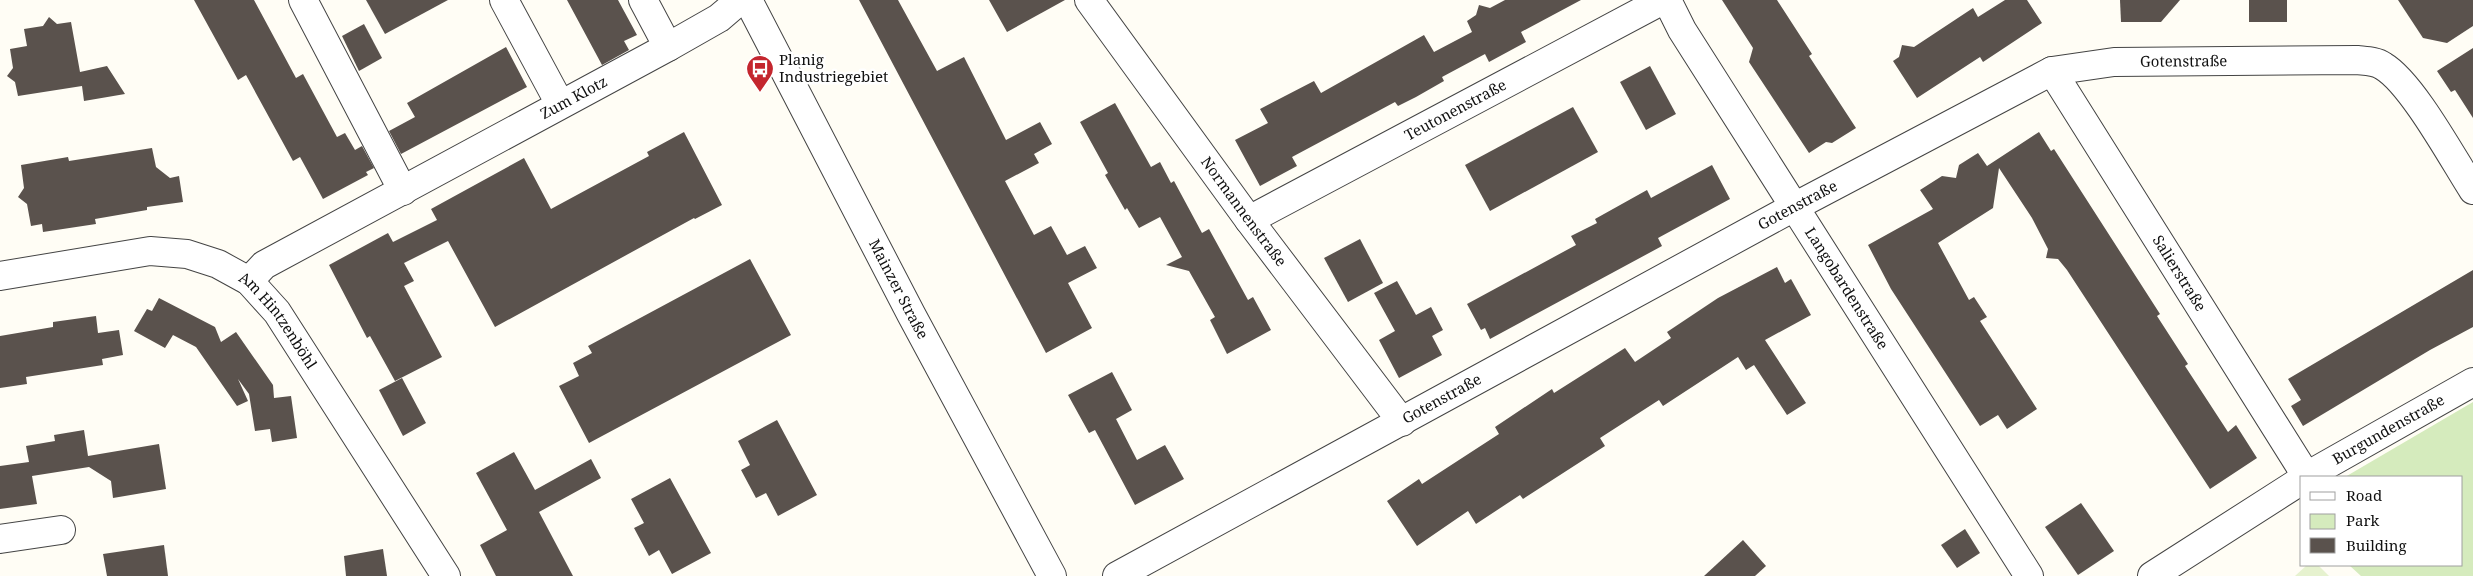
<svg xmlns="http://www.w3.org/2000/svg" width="2473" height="576" viewBox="0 0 2473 576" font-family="'Noto Serif',serif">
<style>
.green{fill:#d5ebbd}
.pitch{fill:#e6f2cf}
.building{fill:#5a524d}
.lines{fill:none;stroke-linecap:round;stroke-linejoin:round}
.minor-casing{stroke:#444;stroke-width:30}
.minor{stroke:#fff;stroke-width:28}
.labels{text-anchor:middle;stroke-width:5;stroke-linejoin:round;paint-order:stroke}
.poi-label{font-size:15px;fill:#111;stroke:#fff;text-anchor:start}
.street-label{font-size:15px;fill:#111;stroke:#fff}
</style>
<rect width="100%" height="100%" fill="#fffdf5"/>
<polygon class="green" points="2473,402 2473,576 2361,576 2349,565 2462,565 2462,477 2345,477"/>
<polygon class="pitch" points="2307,565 2318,565 2329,576 2295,576"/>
<g class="building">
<polygon points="194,0 254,0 296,78 303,74 337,137 345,133 355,150 362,146 374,168 366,172 368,175 323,199 300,157 293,161 246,75 238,80"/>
<polygon points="366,0 448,0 385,34"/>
<polygon points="567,0 618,0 637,35 624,41 629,50 602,65"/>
<polygon points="859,0 898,0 937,71 964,57 1006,140 1040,122 1052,144 1034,154 1039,163 1005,181 1034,235 1051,226 1067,255 1085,246 1097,268 1068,283 1092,328 1046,353"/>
<polygon points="989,0 1065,0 1007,32"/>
<polygon points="1505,0 1581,0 1521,32 1526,42 1489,62 1485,54 1442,77 1444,81 1416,97 1398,106 1395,102 1292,157 1297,166 1260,186 1235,140 1268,123 1260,109 1314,81 1321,93 1424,35 1434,52 1472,32 1467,21 1476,15 1479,5 1490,8"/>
<polygon points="1722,0 1777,0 1812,54 1809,56 1856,128 1832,143 1826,142 1809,153 1749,62 1753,48"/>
<polygon points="2005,0 2027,0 2042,23 1983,62 1980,57 1917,98 1893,61 1899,57 1902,45 1914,47 1973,8 1978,17"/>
<polygon points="2120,0 2180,0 2161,22 2121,22"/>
<rect x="2249" y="0" width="38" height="22"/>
<polygon points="2398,0 2473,0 2473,26 2447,43 2423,38"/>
<polygon points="49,17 57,24 71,22 80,72 107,66 125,94 84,101 82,86 18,96 15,82 7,76 13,68 10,49 27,46 24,29 43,26"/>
<polygon points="364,24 382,58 359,71 342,36"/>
<polygon points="506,47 527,87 401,154 389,131 415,117 407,103"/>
<polygon points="2473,48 2473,118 2455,90 2451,92 2437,71"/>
<polygon points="1650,66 1676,114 1646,130 1620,82"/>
<polygon points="1115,103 1151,167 1160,162 1171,183 1174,181 1202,233 1209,229 1248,300 1253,297 1271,330 1227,354 1210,320 1215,317 1189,271 1166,265 1182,257 1160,217 1139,228 1127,208 1125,210 1105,175 1108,173 1080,122"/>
<polygon points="1573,107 1598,152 1490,211 1465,165"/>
<polygon points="684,132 722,205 695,219 694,218 495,327 448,241 404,263 414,281 404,286 442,357 395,381 370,336 367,338 329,265 388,233 393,242 437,220 431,209 524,158 551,209 649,156 647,152"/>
<polygon points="2039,132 2051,151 2054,149 2160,314 2157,316 2188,364 2185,366 2228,432 2236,425 2257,458 2210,489 2067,270 2058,259 2046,258 2048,249 2032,218 1999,168 1993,208 1938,243 1969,300 1974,297 1987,317 1980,321 2037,409 2007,429 1998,415 1980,426 1891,289 1868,245 1933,209 1920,190 1942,176 1956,178 1959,165 1978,153 1987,166"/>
<polygon points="152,148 156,167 170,178 179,176 183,202 147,207 147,210 95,219 96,224 43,232 42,224 31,226 27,204 18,197 24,188 21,165 68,157 69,161"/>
<polygon points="1712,165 1730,199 1658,238 1662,246 1490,339 1485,328 1481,330 1467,304 1576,245 1571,236 1597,223 1595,219 1647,190 1651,198"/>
<polygon points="1360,239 1383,283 1348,302 1324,258"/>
<polygon points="750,259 791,335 589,443 559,386 579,376 573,363 592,353 588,346"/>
<polygon points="1777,267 1785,283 1791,279 1811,315 1765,340 1806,403 1787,415 1754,365 1746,370 1738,357 1663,406 1659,400 1600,438 1605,446 1523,499 1520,495 1476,524 1468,511 1417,546 1387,501 1419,479 1422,484 1499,434 1495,427 1552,389 1554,393 1625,348 1635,362 1671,338 1667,332 1718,298"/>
<polygon points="2473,270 2473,327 2430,350 2303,426 2291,406 2301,400 2288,379"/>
<polygon points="1397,281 1416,315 1431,307 1443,330 1432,336 1442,355 1399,378 1379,340 1395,331 1374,293"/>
<polygon points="159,298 215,327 221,342 236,332 273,385 274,398 291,396 297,438 272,442 270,429 255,431 249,394 238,379 248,401 237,406 196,347 173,335 165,348 134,331 147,309 152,311"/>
<polygon points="96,316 98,333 119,330 123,355 102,359 103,365 26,377 27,384 0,388 0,336 53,327 53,322"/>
<polygon points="1112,372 1132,410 1116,419 1137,460 1165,445 1184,479 1135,505 1095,430 1089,433 1068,395"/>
<polygon points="402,378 426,423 403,436 379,390"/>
<polygon points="777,420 817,495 778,516 766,493 756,498 741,470 750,465 738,441"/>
<polygon points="84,430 88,456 159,444 166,489 113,498 111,481 89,467 32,476 37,504 0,509 0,466 29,462 26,446 55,441 54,435"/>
<polygon points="514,452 535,490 591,459 601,478 539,512 573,576 496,576 480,545 507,530 476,473"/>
<polygon points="670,478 711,553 672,574 659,550 649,556 634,528 644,523 631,499"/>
<polygon points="2081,503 2114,551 2078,575 2045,527"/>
<polygon points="1965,529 1980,553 1957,568 1941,545"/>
<polygon points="1743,540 1766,566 1755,576 1704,576"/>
<polygon points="164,545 168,576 107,576 103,554"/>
<polygon points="383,549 387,576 346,576 344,556"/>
</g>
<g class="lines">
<defs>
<g id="minor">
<polyline points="303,0 403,191"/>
<polyline points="504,0 560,104"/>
<polyline points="643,0 668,47"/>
<path id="s1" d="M748 0 911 314 1052 576"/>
<path id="s2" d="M1089 0 1249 220 1402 422"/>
<path id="s3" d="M1667 0 1682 30 2029 576"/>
<path id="s4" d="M2052 71 2307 477"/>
<path id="s5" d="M1249 220 1663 0"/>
<path id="s6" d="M0 276 150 251 187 254 218 264 249 281 277 312 446 576"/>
<path id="s7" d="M249 281 264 265 668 47 719 18 740 0"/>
<path id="s8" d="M2305 477 2473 382"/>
<polyline points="0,539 61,530"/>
<path id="s9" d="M1117 576 1794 207 2052 71 2114 62 2357 60C2365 61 2376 61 2383 66 2412 83 2453 159 2473 190"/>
<polyline points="2152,576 2302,480"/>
</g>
</defs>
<use href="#minor" class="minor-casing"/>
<use href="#minor" class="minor"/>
</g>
<defs>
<symbol id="bus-pin" viewBox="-11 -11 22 30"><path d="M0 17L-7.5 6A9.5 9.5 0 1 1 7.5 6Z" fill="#c4262e" stroke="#fff"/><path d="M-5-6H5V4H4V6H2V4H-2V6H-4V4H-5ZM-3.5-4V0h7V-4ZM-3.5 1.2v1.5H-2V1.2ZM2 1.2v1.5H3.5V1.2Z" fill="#fff"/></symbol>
</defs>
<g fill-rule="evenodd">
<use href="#bus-pin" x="744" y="53" width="32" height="43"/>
</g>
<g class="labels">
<g class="poi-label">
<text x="779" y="65">Planig<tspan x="779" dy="17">Industriegebiet</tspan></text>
</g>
<g class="street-label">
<text dy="5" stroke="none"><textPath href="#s9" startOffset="1195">Gotenstraße</textPath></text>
<text dy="5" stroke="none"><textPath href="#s7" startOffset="374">Zum Klotz</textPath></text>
<text dy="5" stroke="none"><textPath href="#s5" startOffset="234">Teutonenstraße</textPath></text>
<text dy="5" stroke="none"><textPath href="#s9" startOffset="775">Gotenstraße</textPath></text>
<text dy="5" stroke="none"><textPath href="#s2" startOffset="262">Normannenstraße</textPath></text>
<text dy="5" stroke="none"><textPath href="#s4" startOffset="239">Salierstraße</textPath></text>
<text dy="5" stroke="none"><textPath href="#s1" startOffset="326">Mainzer Straße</textPath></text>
<text dy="5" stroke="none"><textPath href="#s3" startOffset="340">Langobardenstraße</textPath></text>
<text dy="5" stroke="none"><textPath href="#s6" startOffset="306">Am Hintzenböhl</textPath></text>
<text dy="5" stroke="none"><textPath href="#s9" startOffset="370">Gotenstraße</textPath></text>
<text dy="5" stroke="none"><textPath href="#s8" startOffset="96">Burgundenstraße</textPath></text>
</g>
</g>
<rect x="2300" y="476" width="162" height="90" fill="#ffffff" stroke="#a0a0a0"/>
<rect x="2310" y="492" width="25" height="8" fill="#ffffff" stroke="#a0a0a0"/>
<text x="2346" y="501" font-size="15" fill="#111111">Road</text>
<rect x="2310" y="514" width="25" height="15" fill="#d5ebbd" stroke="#a0a0a0"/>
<text x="2346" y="526" font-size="15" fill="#111111">Park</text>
<rect x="2310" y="538" width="25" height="15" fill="#5a524d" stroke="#a0a0a0"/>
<text x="2346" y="551" font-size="15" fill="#111111">Building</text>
</svg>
